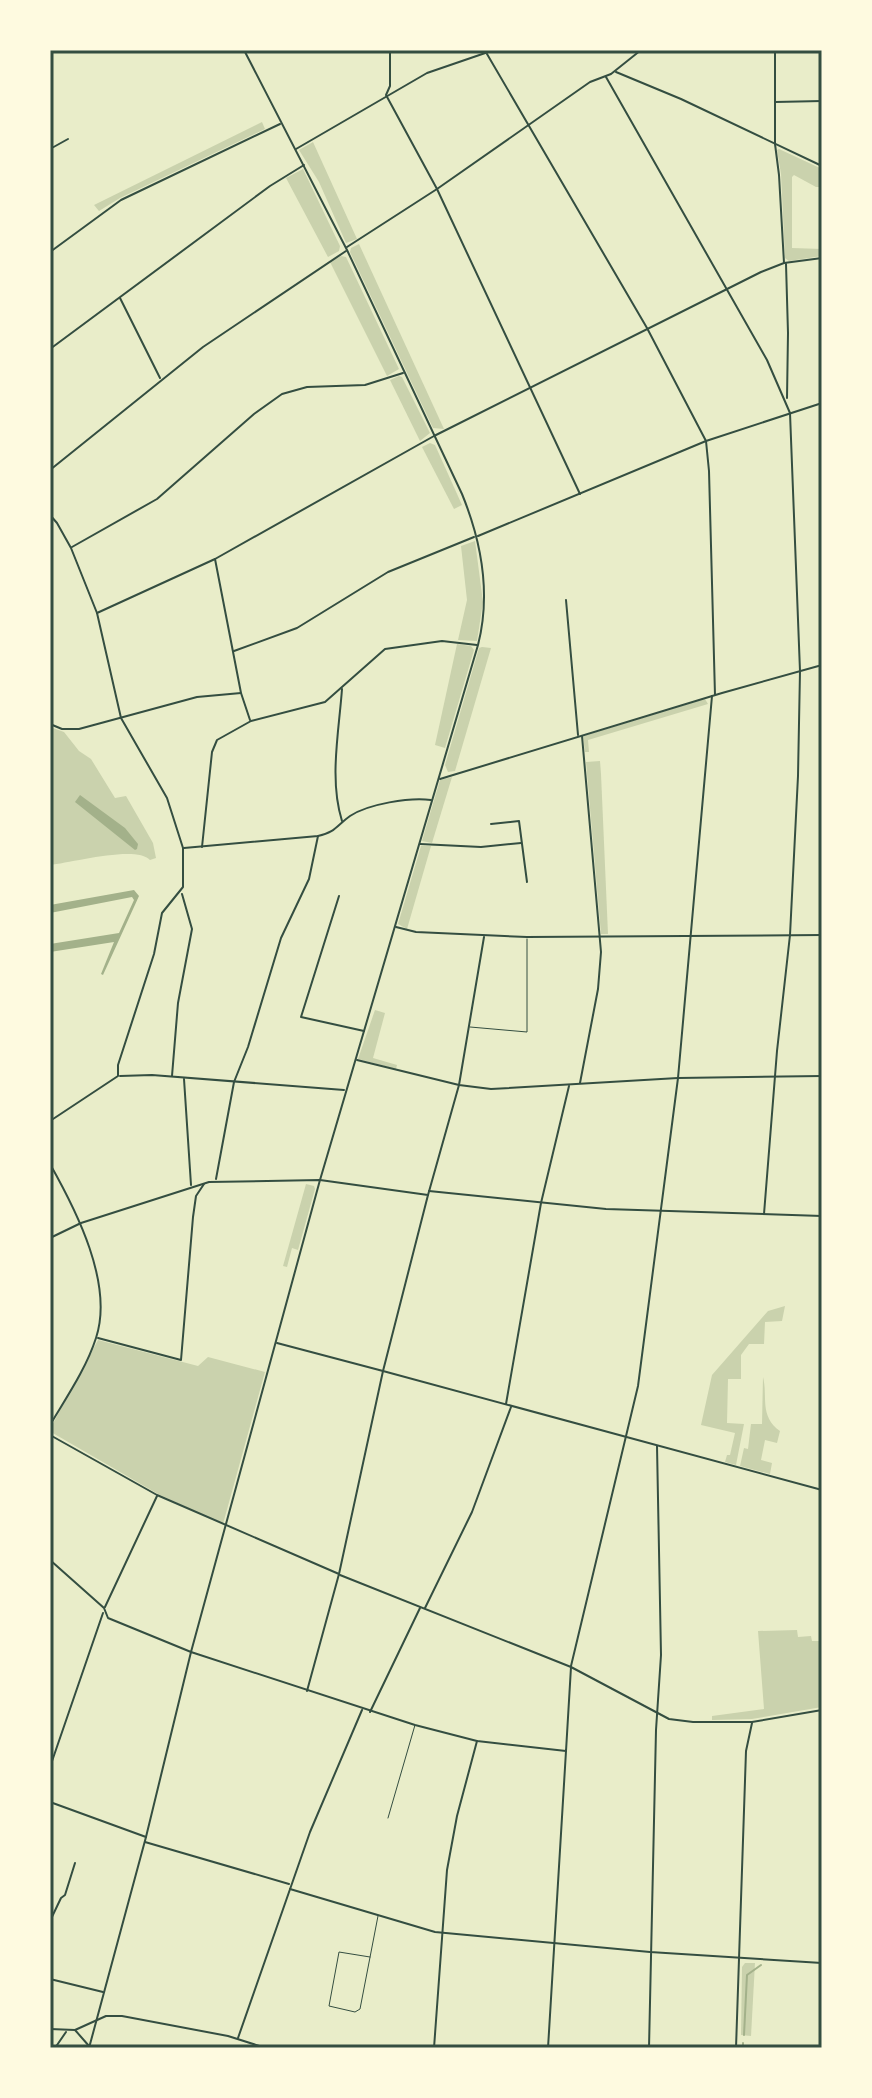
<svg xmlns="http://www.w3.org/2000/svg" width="872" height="2098" viewBox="0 0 872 2098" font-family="'Noto Sans',sans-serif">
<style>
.green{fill:#cad2ad}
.water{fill:#a3b18a}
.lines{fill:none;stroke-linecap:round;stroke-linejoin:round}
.stream{stroke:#a3b18a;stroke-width:2}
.service{stroke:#344e41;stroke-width:1}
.minor{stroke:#344e41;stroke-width:2}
.tertiary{stroke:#344e41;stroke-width:2}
.neatline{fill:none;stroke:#344e41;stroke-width:3}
</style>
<rect width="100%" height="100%" fill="#e9edc9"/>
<g class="green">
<polygon points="262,122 265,129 120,198 99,211 94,205"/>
<polygon points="313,142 357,239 346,243 319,182 299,150"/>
<polygon points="779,149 822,169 822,187 816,187 794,175 792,177 792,248 822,249 822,256 789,261 785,258 781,174 777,150"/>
<polygon points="303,169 340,246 339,251 328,257 286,178"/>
<polygon points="359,244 444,429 433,428 350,252 351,248"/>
<polygon points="341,256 346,257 399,369 387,376 330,262"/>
<polygon points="399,376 402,377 430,433 420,441 390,380"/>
<polygon points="430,443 435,445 462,505 454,509 422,447"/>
<polygon points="475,541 483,602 477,641 458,640 467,600 461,546"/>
<polygon points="457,644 471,646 474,650 445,748 435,745"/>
<polygon points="482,647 491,648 455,771 448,772 445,765 479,648"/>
<polygon points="705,699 708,704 588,740 589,752 585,752 583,736"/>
<path d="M50 727 64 732 79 751 91 759 115 798 126 796 153 843 156 858 150 860C136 845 71 863 50 865Z"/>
<polygon points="600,761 601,774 608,934 601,934 586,762"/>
<polygon points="452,777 432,843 422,841 440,780"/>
<polygon points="421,846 431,846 407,929 398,924"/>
<polygon points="375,1010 385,1013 373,1058 397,1065 396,1069 358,1059"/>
<polygon points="306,1184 314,1186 315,1189 298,1250 292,1248 287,1267 283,1266"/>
<polygon points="785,1306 782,1321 765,1322 764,1344 749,1344 741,1355 741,1379 728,1379 727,1423 744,1424 736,1465 725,1462 727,1455 730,1455 735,1433 701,1425 712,1375 768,1311"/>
<polygon points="98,1340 198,1366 208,1357 265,1372 223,1524 158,1494 51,1432 50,1429"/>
<path d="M763 1377C768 1397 759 1416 780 1431L777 1443 765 1440 761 1460 772 1463 770 1474 740 1466 744 1448 748 1449 751 1424H762Z"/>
<polygon points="797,1630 798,1637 811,1636 812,1641 822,1641 822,1707 752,1719 712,1720 712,1716 764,1709 758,1631"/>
<polygon points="745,1963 755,1963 751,2036 741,2035 742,1967"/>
</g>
<g class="water">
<polygon points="80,795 125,828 138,844 137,849 135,850 75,802"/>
<polygon points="134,890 139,896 103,975 101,974 114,942 50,952 50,944 119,933 134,900 132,897 50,913 50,905"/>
</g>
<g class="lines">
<g class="stream">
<polyline points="744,2035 747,1975 761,1965"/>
<polyline points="743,2048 743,2043"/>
</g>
<g class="service">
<polyline points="470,1027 527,1032 527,939"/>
<polyline points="388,1818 415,1725"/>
<polyline points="370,1957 339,1952 329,2006 355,2012 360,2009 378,1916"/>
</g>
<g class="minor">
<polyline points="390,50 390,86 386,95 437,189 580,494"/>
<polyline points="775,50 775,144 779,175 784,263"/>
<polyline points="487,54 647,328 706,441 709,471 715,695"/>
<polyline points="616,72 681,99 822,166"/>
<polyline points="606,77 767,360 790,413 800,671 798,776 790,935 777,1051 764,1214"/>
<polyline points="775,102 822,101"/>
<polyline points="50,149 68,139"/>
<polyline points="296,149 427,73 494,50"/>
<polyline points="347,247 437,189 590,82 611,74 641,50"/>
<polyline points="50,252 121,200 280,124"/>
<polyline points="786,264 788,333 787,398"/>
<polyline points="120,298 160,378"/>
<polyline points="50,349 270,186 304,165"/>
<polyline points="50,470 203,347 346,251"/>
<polyline points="50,515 57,523 71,548 97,613 121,718 167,798 183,848 183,887 162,913 154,954 118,1065 118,1076 50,1121"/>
<polyline points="72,547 157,499 254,414 282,394 307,387 365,385 403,373"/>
<polyline points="215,559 241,693 250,720"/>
<polyline points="566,600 578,735"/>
<polyline points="97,613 215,559 434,436 761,272 784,263 822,258"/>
<polyline points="234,651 297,628 388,572 474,537"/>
<polyline points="50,724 62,729 79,729 197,697 241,693"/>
<polyline points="440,779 722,693 822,665"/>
<path d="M342 821C329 780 339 731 342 689"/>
<polyline points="491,824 519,821 527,882"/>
<polyline points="420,844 481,847 521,843"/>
<polyline points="202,847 212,752 217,740 251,721 325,702 385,649 442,641 477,645"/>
<path d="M184 848 318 836C336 832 336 826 350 816 368 804 410 797 431 800"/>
<polyline points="339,896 301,1017 364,1031"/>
<polyline points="396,927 416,932 527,937 822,935"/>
<polyline points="357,1060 459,1085 491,1089 678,1078 822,1076"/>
<polyline points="120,1076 152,1075 344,1090"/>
<polyline points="172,1076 178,1003 192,929 182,894"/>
<polyline points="184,1079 191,1185"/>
<polyline points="580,1083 598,989 601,952 582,736"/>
<path d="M50 1164C76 1210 114 1284 96 1338 86 1369 66 1398 50 1425"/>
<polyline points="216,1179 234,1082 248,1047 281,938 309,879 318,836"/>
<polyline points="429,1191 606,1209 822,1216"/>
<polyline points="428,1195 459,1085 484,937"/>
<polyline points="50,1238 81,1223 209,1182 320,1180 191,1652 108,1618 104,1608 50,1560"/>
<polyline points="98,1338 181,1360 193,1217 196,1196 204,1184"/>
<polyline points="277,1343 383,1371"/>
<polyline points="506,1404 541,1203 569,1086"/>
<polyline points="50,1435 157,1495 339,1574"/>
<polyline points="105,1607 157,1496"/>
<polyline points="425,1608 472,1512 511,1407"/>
<polyline points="571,1666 638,1386 678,1078 712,696"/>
<polyline points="370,1712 420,1608"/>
<polyline points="50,1767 103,1613"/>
<polyline points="50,1802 146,1837"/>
<polyline points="145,1842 289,1884"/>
<polyline points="290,1889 435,1932 650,1952 822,1963"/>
<polyline points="50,1921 61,1898 65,1895 75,1863"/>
<polyline points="50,1979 103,1992"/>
<polyline points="238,2038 310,1832 362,1710"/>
<polyline points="55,2048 66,2032"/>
<polyline points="434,2048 447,1870 457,1816 477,1741"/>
<polyline points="548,2048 566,1751"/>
<polyline points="649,2048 656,1730 661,1655 657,1446"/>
</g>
<g class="tertiary">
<path d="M244 50 347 250 462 494C482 543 491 594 478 645L320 1180 428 1195 383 1371 339 1574 307 1691"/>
<polyline points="478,536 706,441 822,403"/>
<polyline points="383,1371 822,1490"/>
<polyline points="340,1575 571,1667 669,1719 693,1722 752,1722 822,1710"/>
<polyline points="50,2029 75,2030 106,2016 122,2016 228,2036 266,2048"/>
<polyline points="75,2030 89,2046"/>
<polyline points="89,2048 146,1837 191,1652 415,1725 477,1741 566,1751 571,1667"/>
<polyline points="736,2048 746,1751 752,1723"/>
</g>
</g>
<rect width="872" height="2098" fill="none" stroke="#fefae0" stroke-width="104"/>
<rect x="52" y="52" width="768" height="1994" class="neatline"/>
</svg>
